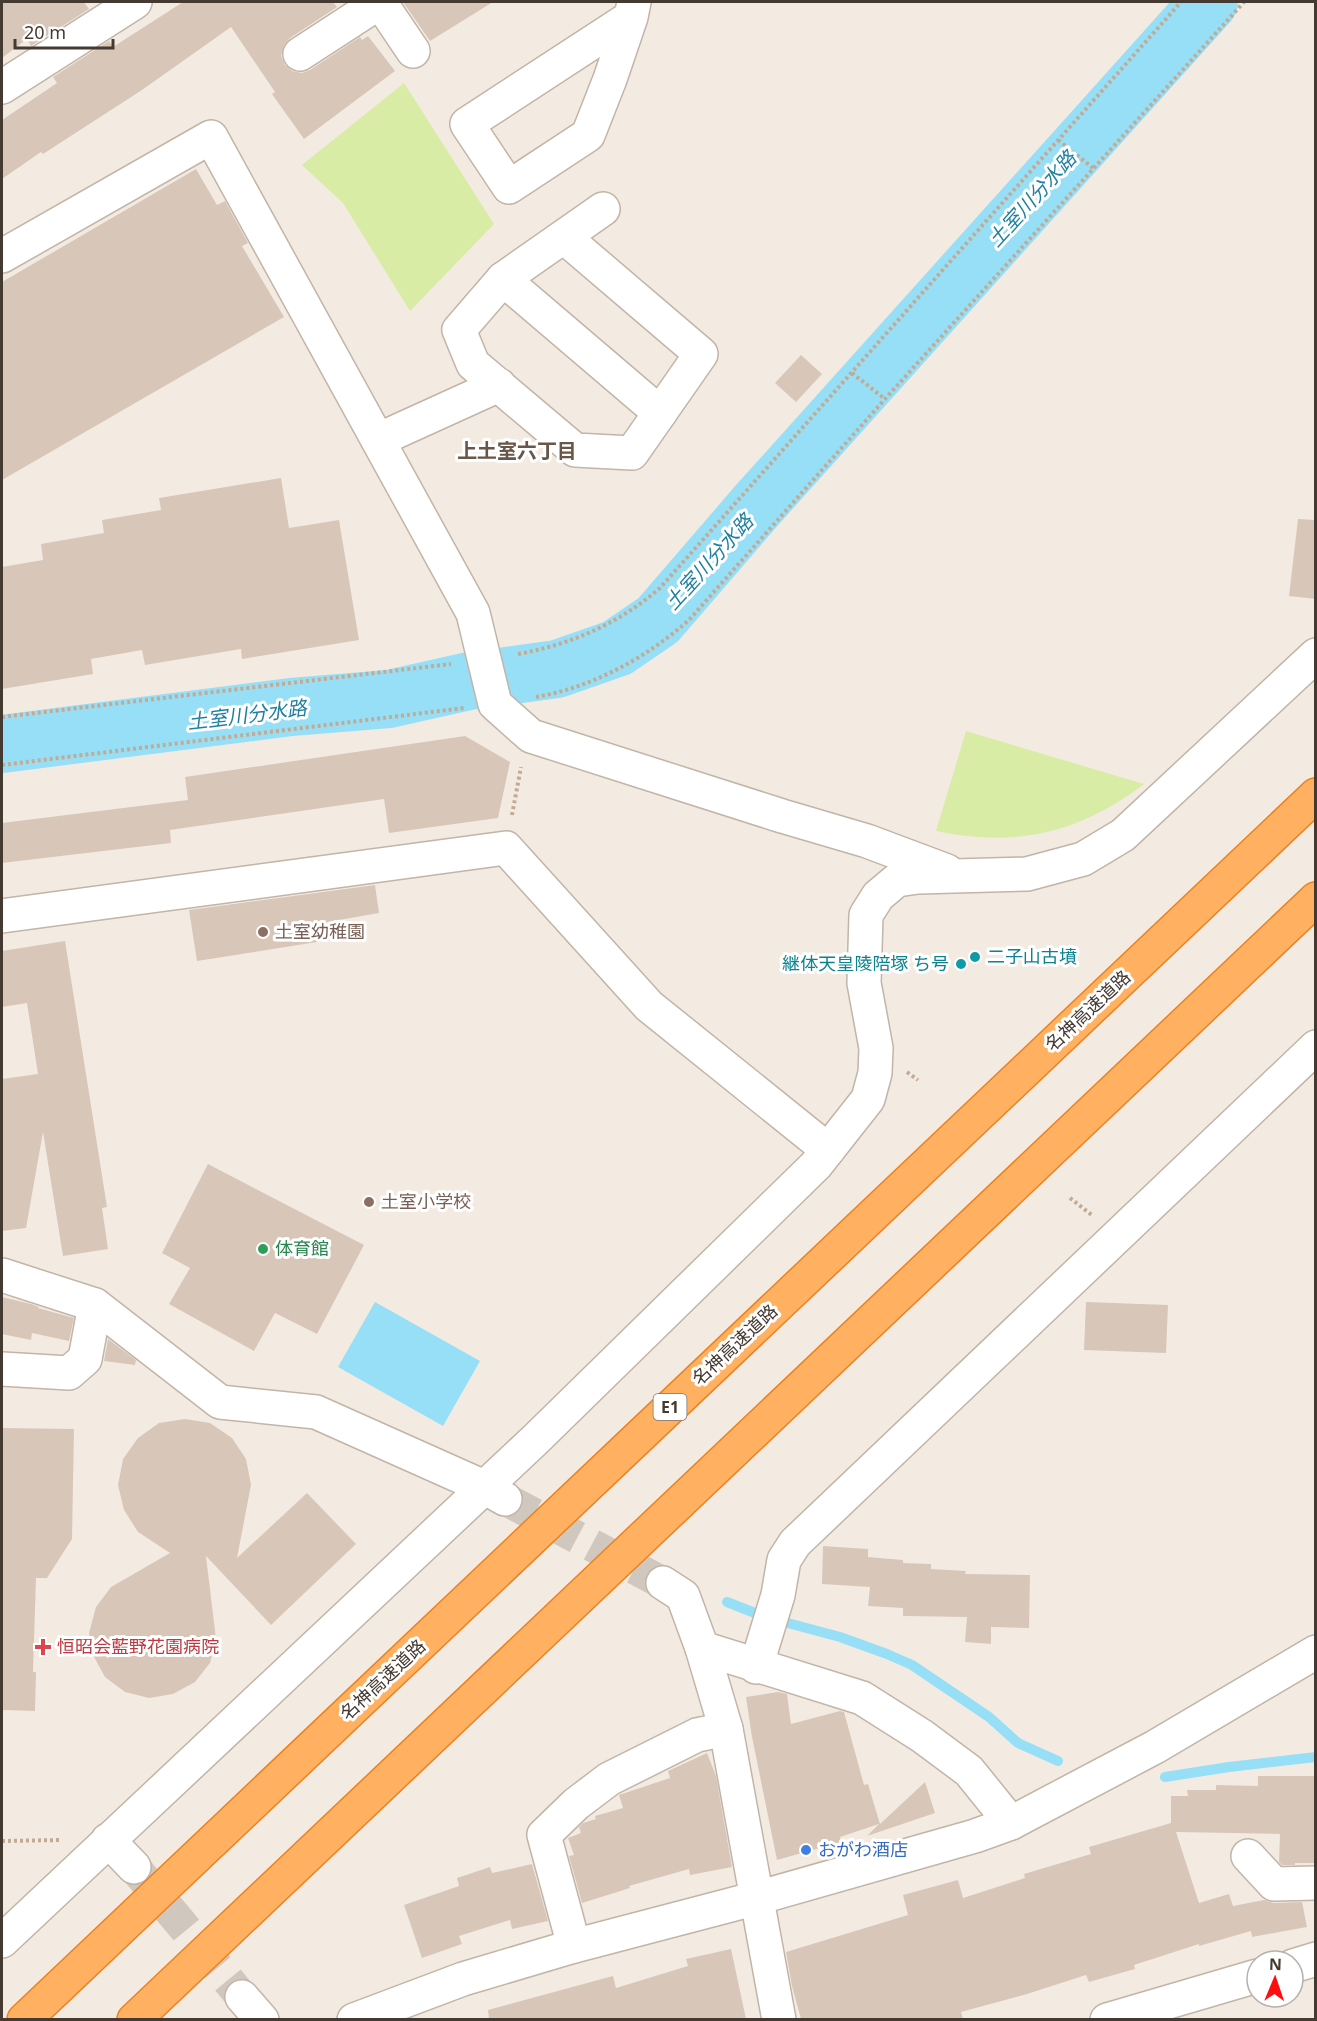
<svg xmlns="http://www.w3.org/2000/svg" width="1317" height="2021" viewBox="0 0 1317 2021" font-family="'Noto Sans','Noto Sans JP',sans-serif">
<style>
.green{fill:#d8eca6}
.water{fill:#97dff7}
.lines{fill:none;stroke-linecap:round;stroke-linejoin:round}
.stream{stroke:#97dff7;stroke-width:10}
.river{stroke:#97dff7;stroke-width:58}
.building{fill:#d8c7b9}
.minor-tunnel{stroke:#d0c8bf;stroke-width:33;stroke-dasharray:33 16;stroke-linecap:butt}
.minor-casing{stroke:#c2b4a7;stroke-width:36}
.highway-casing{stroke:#ec8122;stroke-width:36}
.path{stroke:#c2aa93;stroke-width:4;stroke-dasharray:3 3;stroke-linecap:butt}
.minor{stroke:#fff;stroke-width:33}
.highway{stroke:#ffb161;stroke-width:33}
.education-dot{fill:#8d6e63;stroke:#fff;stroke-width:2}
.culture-dot{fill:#0f9aa8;stroke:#fff;stroke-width:2}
.leisure-dot{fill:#2e9e5b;stroke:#fff;stroke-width:2}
.health-dot{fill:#e0444e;stroke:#fff;stroke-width:2}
.shop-dot{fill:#3f7fe0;stroke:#fff;stroke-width:2}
.labels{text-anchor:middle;stroke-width:6;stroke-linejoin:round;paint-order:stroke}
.shield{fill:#fff;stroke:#7d7570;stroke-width:1.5}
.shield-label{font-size:16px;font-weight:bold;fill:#453a32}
.education-label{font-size:18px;fill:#785e54;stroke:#fff;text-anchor:start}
.culture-label{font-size:18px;fill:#0d838f;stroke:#fff;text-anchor:start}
.street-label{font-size:18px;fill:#453a32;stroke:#fff}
.leisure-label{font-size:18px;fill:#27864d;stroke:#fff;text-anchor:start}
.health-label{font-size:18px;fill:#be3a42;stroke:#fff;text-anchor:start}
.shop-label{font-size:18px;fill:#366cbe;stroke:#fff;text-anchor:start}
.water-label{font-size:20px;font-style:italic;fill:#1f7fa1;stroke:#fff}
.neighbourhood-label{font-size:20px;font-weight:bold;fill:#685648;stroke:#fff}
</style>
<rect width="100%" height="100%" fill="#f3ebe2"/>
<g class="green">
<polygon points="404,83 494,224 410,311 343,203 302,165"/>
<path d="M966 731 1144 784C1080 833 1015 848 936 831Z"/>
</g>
<polygon class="water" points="375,1302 480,1361 443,1426 338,1367"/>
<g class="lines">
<g class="stream">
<polyline points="727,1602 760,1615"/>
<polyline points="784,1622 840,1637 887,1654 912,1665 989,1717 1018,1743 1058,1761"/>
<polyline points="1165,1777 1229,1767 1316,1757"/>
</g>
<polyline class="river" points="2,744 291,707 389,699 469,681 557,669 617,648 658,620 758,504 1209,2"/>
</g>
<g class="building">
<polygon points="2,2 84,2 89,9 31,46 27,39 2,58"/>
<polygon points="183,2 333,2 337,7 290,38 284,45 281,56 285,65 292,71 302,73 310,70 360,37 362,40 368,36 395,71 304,139 272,94 275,92 231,27 142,90 43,154 41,152 2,179 2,120 57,83 53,77 109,41 113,47"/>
<polygon points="403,2 493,2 430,41"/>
<polygon points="196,169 217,205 225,201 248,243 242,246 284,317 2,480 2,282"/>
<polygon points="801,355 822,374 796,402 775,383"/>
<polygon points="281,478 289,528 339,520 359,640 242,659 241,649 145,665 142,650 91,659 93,674 2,689 2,567 43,560 41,544 104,533 102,520 161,510 159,498"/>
<polygon points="1298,519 1316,520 1316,599 1289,596"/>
<polygon points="465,736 510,762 498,818 389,833 384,799 170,830 171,843 2,863 2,823 188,800 185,777"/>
<polygon points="375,885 379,913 333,921 336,939 197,961 189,910"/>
<polygon points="65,941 107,1207 102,1208 108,1249 63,1256 43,1132 26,1228 2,1231 2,1079 38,1074 27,1003 2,1007 2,951"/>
<polygon points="208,1164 364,1245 317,1334 275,1313 254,1351 169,1304 190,1268 162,1253"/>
<polygon points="2,1297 31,1304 39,1307 38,1308 74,1318 69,1341 32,1333 31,1340 2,1334"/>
<polygon points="1086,1302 1168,1305 1166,1353 1084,1350"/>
<polygon points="108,1339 136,1360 135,1365 104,1361"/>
<polygon points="185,1419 210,1423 232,1438 246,1459 251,1485 237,1558 307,1493 356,1544 271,1625 206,1556 216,1639 210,1663 195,1682 173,1694 149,1698 125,1692 105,1677 93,1655 89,1633 96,1607 111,1587 170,1553 138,1532 124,1510 118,1485 123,1459 138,1438 159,1423"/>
<polygon points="2,1428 74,1429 72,1539 47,1578 36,1578 33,1672 36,1672 35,1711 2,1710"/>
<polygon points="823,1546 868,1549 868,1557 903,1560 903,1563 931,1564 931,1569 966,1571 965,1574 1030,1575 1029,1628 991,1627 991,1644 965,1642 967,1617 903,1616 903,1608 868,1606 870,1587 822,1584"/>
<polygon points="778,1692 787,1694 791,1724 840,1711 844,1712 864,1785 868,1784 880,1824 925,1782 935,1813 867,1836 879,1824 840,1837 841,1842 777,1860 752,1737 746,1697"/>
<polygon points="707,1753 716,1776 732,1867 690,1875 689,1869 629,1886 630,1888 582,1903 569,1856 574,1855 568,1838 581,1833 579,1827 583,1823 596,1819 595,1816 623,1808 619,1795 670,1778 668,1771"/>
<polygon points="1258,1776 1316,1776 1316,1863 1295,1863 1295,1865 1282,1865 1279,1862 1280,1834 1176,1832 1199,1903 1229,1894 1233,1906 1264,1900 1274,1903 1302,1902 1307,1927 1252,1937 1251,1931 1199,1946 1199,1944 1134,1965 1135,1969 1089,1982 1086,1975 1027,1994 961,2012 963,2019 801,2019 792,1986 786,1952 908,1915 903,1895 958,1880 963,1898 1025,1878 1024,1874 1091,1854 1089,1847 1171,1823 1171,1796 1188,1796 1187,1790 1216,1790 1216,1785 1258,1786"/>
<polygon points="532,1864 548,1921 512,1929 510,1920 459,1936 462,1944 422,1958 404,1905 459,1886 457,1878 490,1867 492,1873"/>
<polygon points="731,1949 746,2019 489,2019 488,2010 613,1976 616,1988 688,1966 686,1959"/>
</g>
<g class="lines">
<g class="minor-tunnel">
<polyline points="505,1499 663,1583"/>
<polyline points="134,1867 242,1997"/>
</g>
<defs>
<g id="minor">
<polyline points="631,17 467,124 509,187 588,135 610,79 631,17 634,2"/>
<polyline points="300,54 380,2 413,51"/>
<polyline points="2,87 135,2"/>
<polyline points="564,237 701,354 632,453 575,450 473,364 459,330 503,279 603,209"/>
<polyline points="2,256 211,137 473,613 495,704 531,736 782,816 867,841 947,871"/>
<polyline points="503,279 660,413"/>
<polyline points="378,440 499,385"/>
<polyline points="2,916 506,848 649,1006 828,1150"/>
<polyline points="2,1275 95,1305"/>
<polyline points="2,1369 69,1373 85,1359 95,1305 220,1402 316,1412 484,1487 505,1499"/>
<polyline points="663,1583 683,1596 702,1648 862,1698 922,1736 969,1771 1011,1823"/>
<polyline points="702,1648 726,1729 779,2020"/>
<polyline points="756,1667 778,1595 784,1560 795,1543 1316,1047"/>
<polyline points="108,1840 134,1867"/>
<polyline points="1248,1856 1274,1884 1316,1883"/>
<polyline points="2,1941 536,1439 816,1165 868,1099 875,1073 876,1048 864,983 866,915 878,896 897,880 918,877 1027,874 1083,859 1123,835 1316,655"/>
<polyline points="574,1946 544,1835 576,1804 609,1779 697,1735 726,1729"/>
<polyline points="1293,1966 1316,1959"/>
<polyline points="242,1997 262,2020"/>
<polyline points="354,2020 463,1979 574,1946 757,1898 975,1836 1011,1823 1155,1747 1316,1652"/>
<polyline points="1107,2020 1257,1976"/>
</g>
<g id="highway">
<polyline points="24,2020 1316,795"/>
<polyline points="134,2020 1316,899"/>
</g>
</defs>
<use href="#minor" class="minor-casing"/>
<use href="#highway" class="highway-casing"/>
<g class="path">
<polyline points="1058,140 1093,168"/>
<polyline points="852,373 885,399"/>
<path d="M518 654C572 644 618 624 660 588L1181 2"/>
<path d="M536 697C593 687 646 658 689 620L885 399 1244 2"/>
<polyline points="2,717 451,664"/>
<polyline points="2,765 464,708"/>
<polyline points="512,815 521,767"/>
<polyline points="907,1072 918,1080"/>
<polyline points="1070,1198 1093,1216"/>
<polyline points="2,1841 62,1840"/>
</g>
<use href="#minor" class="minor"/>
<use href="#highway" class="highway"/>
</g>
<g class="education-dot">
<circle cx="263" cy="932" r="6"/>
<circle cx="369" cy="1202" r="6"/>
</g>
<g class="culture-dot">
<circle cx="975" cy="957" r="6"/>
<circle cx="961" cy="964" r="6"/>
</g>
<circle class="leisure-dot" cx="263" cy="1249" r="6"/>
<path class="health-dot" d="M40 1638h6v6h6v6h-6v6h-6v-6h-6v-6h6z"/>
<circle class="shop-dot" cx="806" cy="1850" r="6"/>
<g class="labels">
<rect class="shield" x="653.5" y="1394" width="33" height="26" rx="4.5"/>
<g class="shield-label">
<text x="670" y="1413">E1</text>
</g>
<g class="education-label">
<text x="275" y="938">土室幼稚園</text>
<text x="381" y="1208">土室小学校</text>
</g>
<g class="culture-label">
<text x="987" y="963">二子山古墳</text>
<text x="949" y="970" text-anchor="end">継体天皇陵陪塚 ち号</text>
</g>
<g class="street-label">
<text transform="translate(1088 1011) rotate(-43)" y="6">名神高速道路</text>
<text transform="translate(735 1345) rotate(-43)" y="6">名神高速道路</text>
<text transform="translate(383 1680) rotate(-43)" y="6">名神高速道路</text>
</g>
<g class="leisure-label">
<text x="275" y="1255">体育館</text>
</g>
<g class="health-label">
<text x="57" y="1653">恒昭会藍野花園病院</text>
</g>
<g class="shop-label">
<text x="818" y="1856">おがわ酒店</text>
</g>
<g class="water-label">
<text transform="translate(1032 199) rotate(-48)" y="7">土室川分水路</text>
<text transform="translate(709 562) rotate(-48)" y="7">土室川分水路</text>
<text transform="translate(247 715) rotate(-7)" y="7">土室川分水路</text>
</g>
<g class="neighbourhood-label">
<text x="517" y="458">上土室六丁目</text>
</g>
</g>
<rect width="1317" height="2021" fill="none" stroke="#453a32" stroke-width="6"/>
<g transform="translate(1275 1979) rotate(2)"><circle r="28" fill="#ffffff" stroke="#b5b0ad" stroke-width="1.5"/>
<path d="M0-4.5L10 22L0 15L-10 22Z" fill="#ff0d0f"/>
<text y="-9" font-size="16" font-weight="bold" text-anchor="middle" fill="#453a32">N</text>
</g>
<path d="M15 39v9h98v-9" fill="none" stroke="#453a32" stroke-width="3"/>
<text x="24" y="39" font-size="18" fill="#453a32" stroke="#ffffff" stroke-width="4.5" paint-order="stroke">20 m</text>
</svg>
